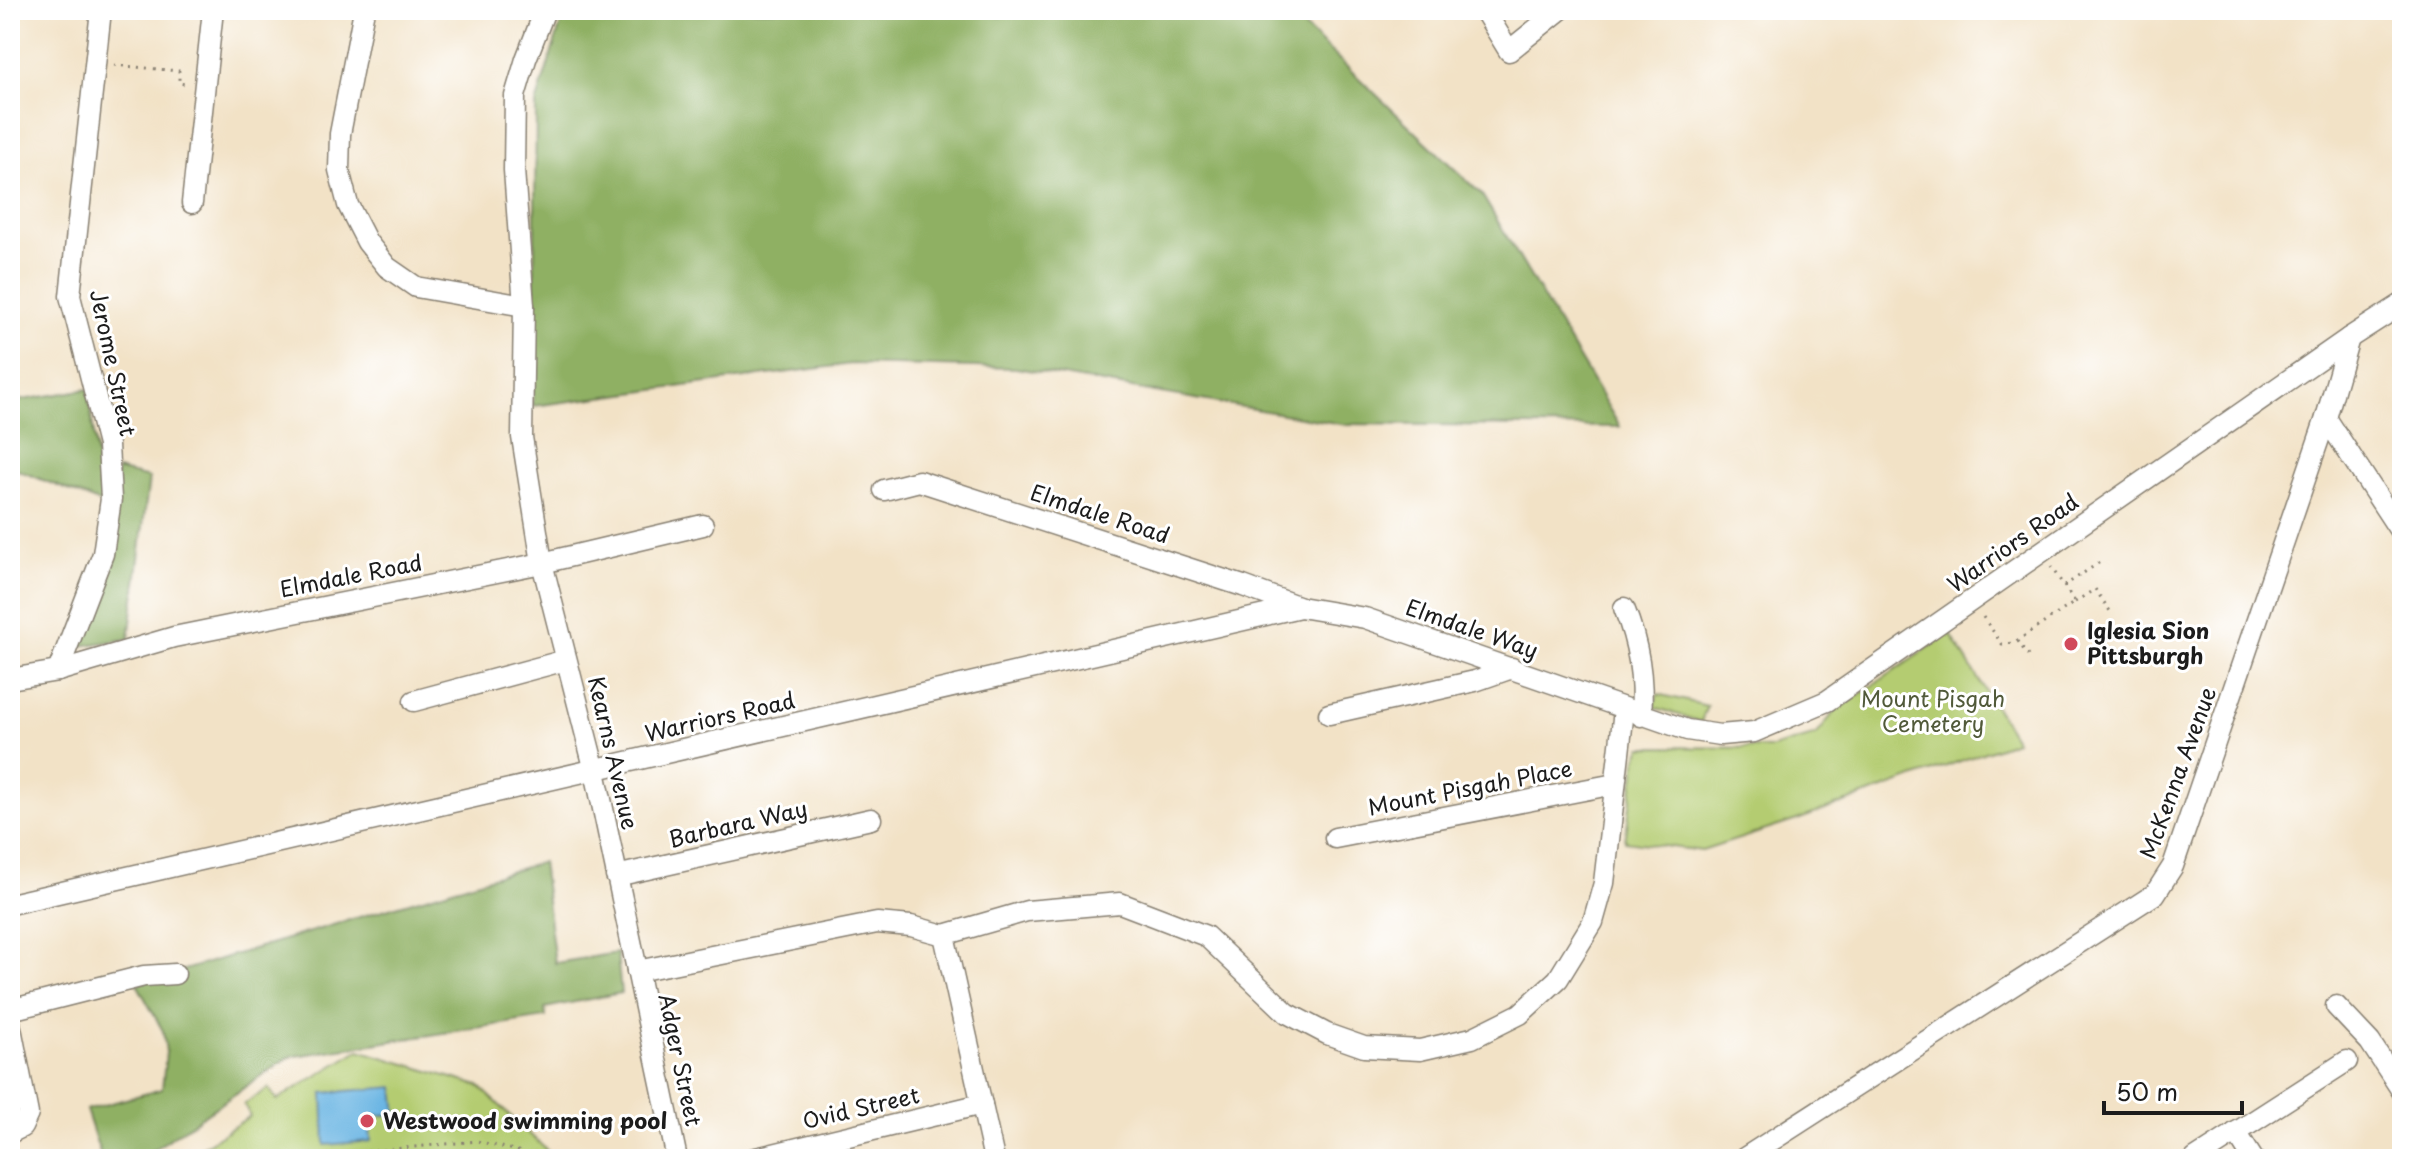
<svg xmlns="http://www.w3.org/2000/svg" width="2412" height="1169" viewBox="0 0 2412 1169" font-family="'Playpen Sans',sans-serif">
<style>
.green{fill:#b4cc71;stroke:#687446;stroke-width:2}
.forest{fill:#8fb063;stroke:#566640;stroke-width:2}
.water{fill:#6bb5e3;stroke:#446880;stroke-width:2}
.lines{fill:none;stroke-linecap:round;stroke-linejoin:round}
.minor-casing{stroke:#877f71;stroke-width:23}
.path{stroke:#877f71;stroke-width:3;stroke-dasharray:2 6;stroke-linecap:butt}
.minor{stroke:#fff;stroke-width:20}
.poi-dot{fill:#d1495b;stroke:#fff;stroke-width:3}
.labels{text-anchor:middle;stroke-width:6;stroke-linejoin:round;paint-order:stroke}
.street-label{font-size:22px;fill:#1c1c1c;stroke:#fff}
.poi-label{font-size:22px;font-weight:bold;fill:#1c1c1c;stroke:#fff;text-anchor:start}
.park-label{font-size:22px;fill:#515a3a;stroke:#fff}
</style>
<rect width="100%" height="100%" fill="#fff"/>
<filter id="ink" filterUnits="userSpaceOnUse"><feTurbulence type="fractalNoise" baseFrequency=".0125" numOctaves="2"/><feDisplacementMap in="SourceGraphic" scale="16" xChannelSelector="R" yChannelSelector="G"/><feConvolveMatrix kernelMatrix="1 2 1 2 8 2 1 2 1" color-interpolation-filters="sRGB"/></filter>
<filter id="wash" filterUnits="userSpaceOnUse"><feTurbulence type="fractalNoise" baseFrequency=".006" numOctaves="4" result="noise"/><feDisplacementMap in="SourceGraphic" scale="32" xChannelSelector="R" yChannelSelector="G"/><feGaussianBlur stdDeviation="1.8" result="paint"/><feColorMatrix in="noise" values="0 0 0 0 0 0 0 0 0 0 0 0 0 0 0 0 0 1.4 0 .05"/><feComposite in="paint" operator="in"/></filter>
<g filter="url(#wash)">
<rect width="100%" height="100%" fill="#f2e2c6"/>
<g class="green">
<polygon points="1950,633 2016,741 1797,820 1702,851 1625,841 1637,758 1642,747 1772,748 1817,735 1834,712"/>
<polygon points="1658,694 1707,706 1701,722 1654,707"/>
<polygon points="359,1050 479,1086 556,1159 184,1159 250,1116 244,1104 269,1088 277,1100"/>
</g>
<g class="forest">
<polygon points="565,10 994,10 1000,17 1015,10 1287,10 1482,195 1620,427 1341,424 1016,368 851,364 533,406 536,104"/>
<polygon points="88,389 103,504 10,467 10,402"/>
<polygon points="117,470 149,478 129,639 79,646 112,555"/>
<polygon points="542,862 555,963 617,953 621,993 545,1008 546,1017 289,1057 140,1159 102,1159 86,1110 162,1089 166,1052 163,1031 137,984"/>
</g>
<polygon class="water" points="394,1087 397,1114 369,1116 371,1141 325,1145 323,1093"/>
</g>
<g filter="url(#ink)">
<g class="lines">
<defs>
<g id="minor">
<polyline points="364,10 340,134 339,170 348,205 367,242 387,267 416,287 524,306"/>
<polyline points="545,10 526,59 515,96 514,170 524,306 522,437 542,563 595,771 677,1159"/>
<polyline points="1484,10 1509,51 1560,10"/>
<polyline points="192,203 213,10"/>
<polyline points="2326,418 2402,534"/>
<polyline points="884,490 919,481 1243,586 1300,607 1365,618 1687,730 1720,735 1754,732 1827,701 2349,338 2402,304"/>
<path d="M1624 608C1638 642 1644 679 1641 716"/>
<polyline points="58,671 103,554 111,499 108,445 70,296 101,10"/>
<polyline points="10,679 58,671 174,637 542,563 703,525"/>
<polyline points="414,701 566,660"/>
<polyline points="1329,714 1475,681 1512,668"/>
<polyline points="1335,838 1615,784"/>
<polyline points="616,876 871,819"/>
<polyline points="10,904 1300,607"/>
<polyline points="944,935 1027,911 1120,903 1206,936 1287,1013 1327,1034 1364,1047 1420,1050 1472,1038 1520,1014 1558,979 1593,922 1604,883 1624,710"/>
<polyline points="944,935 994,1159"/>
<polyline points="637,971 877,923 911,926 944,935"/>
<polyline points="2336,1006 2370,1042 2402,1091"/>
<polyline points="10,1010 144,976 175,974"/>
<polyline points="10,1023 28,1114 22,1127 10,1133"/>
<polyline points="2236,1132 2253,1159"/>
<polyline points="752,1159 982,1104"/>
<polyline points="1743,1159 2155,894 2173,866 2326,418 2349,338"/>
<polyline points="2195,1159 2347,1061"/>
</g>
</defs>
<use href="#minor" class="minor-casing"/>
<g class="path">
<polyline points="114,65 179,71 179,83 185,84"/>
<polyline points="2064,586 2103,560"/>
<polyline points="2075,602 2095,589 2112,614"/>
<polyline points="1983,617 2002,644 2014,643 2075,602 2051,567"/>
<polyline points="2018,641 2028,656"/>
<polyline points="287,1159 477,1141 518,1151 527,1159"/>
</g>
<use href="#minor" class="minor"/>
</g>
</g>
<g class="poi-dot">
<circle cx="2071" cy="644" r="8"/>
<circle cx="367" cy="1121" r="8"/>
</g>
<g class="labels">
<g class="street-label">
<text transform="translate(113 363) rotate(78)" y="8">Jerome Street</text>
<text transform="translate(1100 514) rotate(18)" y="8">Elmdale Road</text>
<text transform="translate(2013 543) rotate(-35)" y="8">Warriors Road</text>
<text transform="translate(351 576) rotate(-11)" y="8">Elmdale Road</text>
<text transform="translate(1472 629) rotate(19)" y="8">Elmdale Way</text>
<text transform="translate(720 717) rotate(-13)" y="8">Warriors Road</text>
<text transform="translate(613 753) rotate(77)" y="8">Kearns Avenue</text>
<text transform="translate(2178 773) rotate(-70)" y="8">McKenna Avenue</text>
<text transform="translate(1470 788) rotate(-11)" y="8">Mount Pisgah Place</text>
<text transform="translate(738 824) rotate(-13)" y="8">Barbara Way</text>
<text transform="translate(680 1060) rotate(78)" y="8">Adger Street</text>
<text transform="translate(861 1108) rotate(-13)" y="8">Ovid Street</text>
</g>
<g class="poi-label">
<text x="2087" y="639">Iglesia Sion<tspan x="2087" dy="25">Pittsburgh</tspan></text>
<text x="383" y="1129">Westwood swimming pool</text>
</g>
<g class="park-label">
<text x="1933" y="707">Mount Pisgah<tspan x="1933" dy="25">Cemetery</tspan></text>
</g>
</g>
<rect width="2412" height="1169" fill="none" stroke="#fff" stroke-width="40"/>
<path d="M2104 1101v12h138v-12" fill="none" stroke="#1c1c1c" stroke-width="4"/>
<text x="2116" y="1101" font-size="24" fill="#1c1c1c" stroke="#ffffff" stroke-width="6" paint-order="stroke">50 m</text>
</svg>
